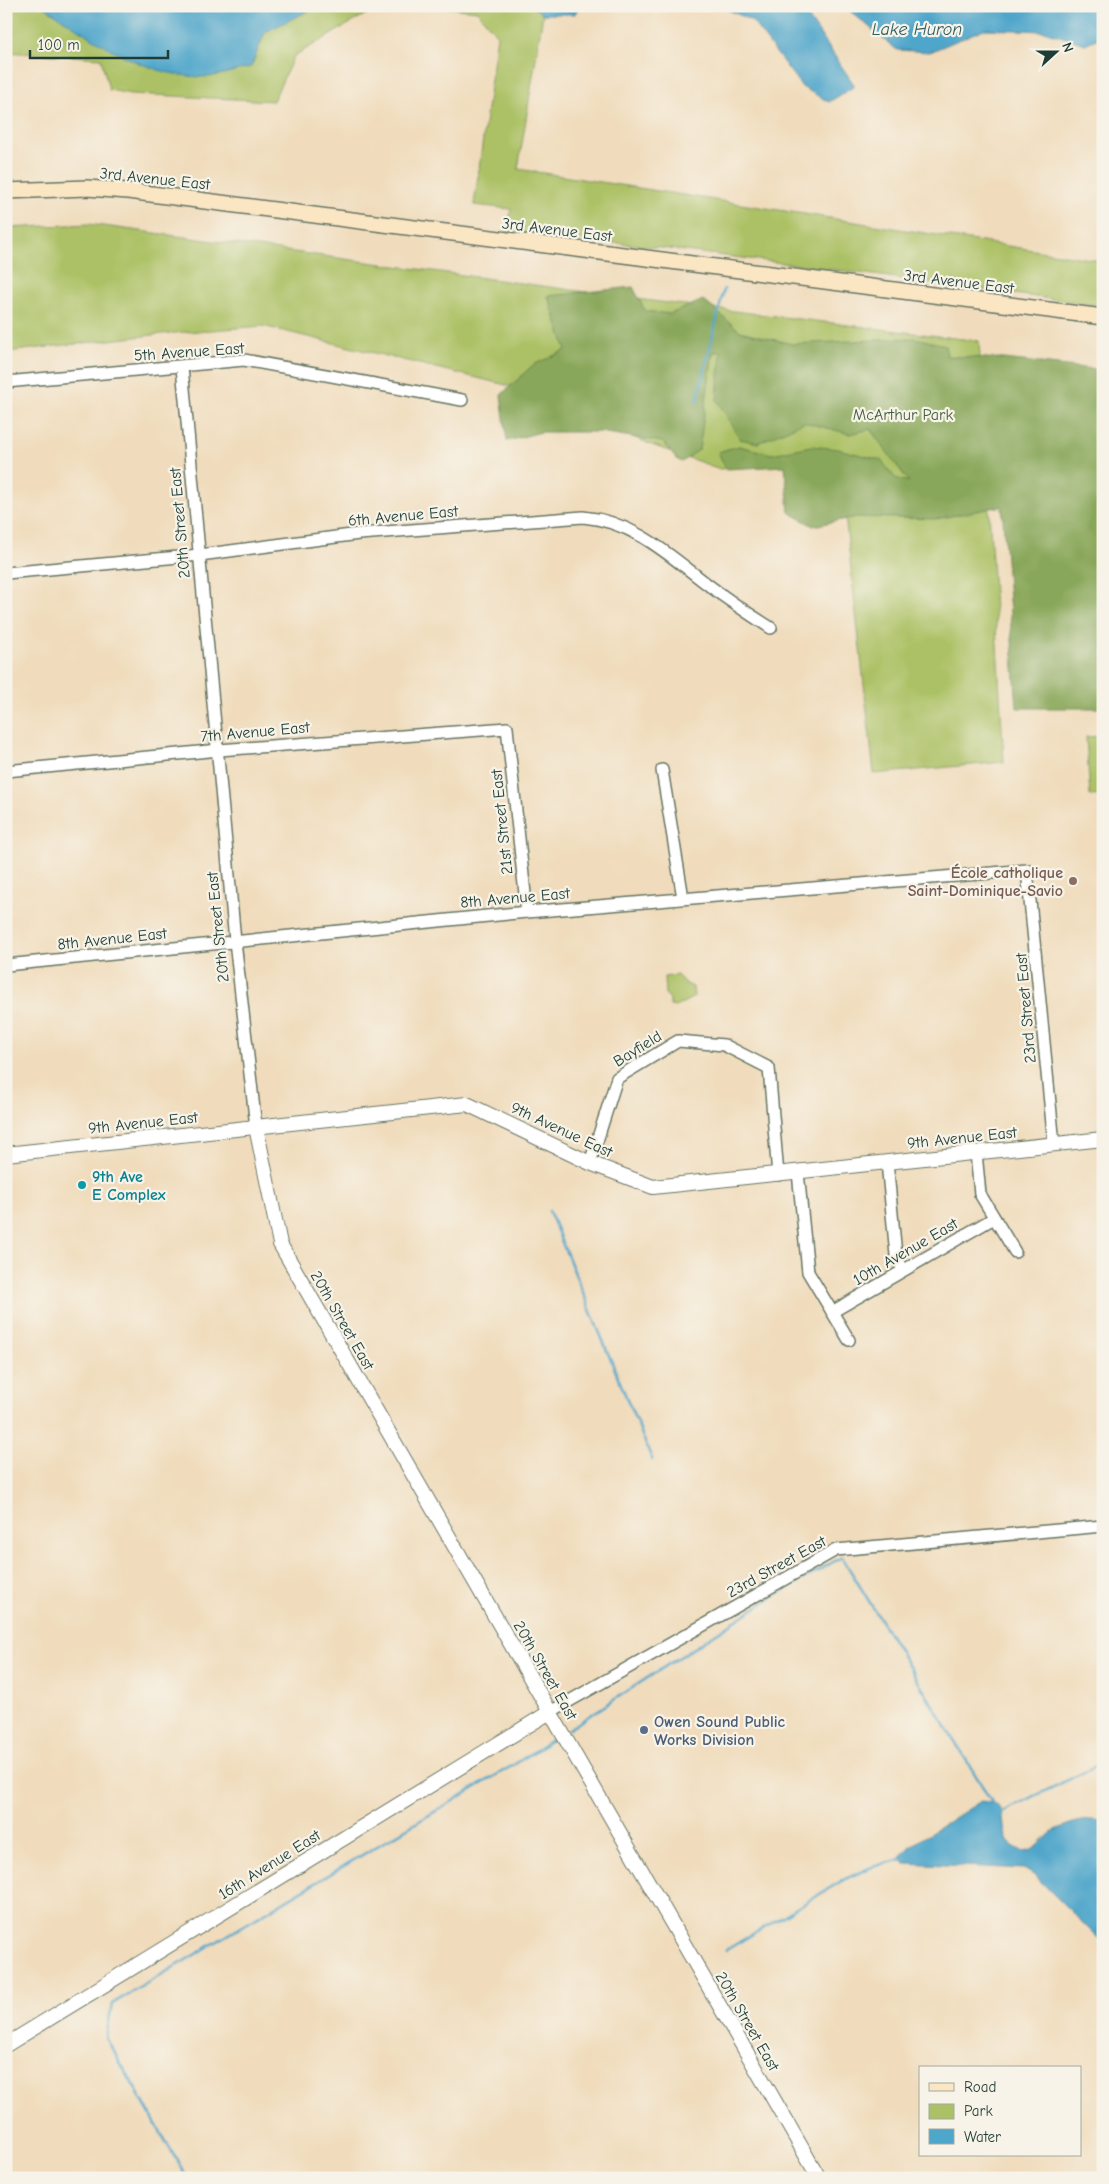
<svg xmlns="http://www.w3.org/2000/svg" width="1109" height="2184" viewBox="0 0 1109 2184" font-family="'Comic Neue',sans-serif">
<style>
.green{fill:#acc165;stroke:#667f4c}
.forest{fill:#89a75a;stroke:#547247}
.water{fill:#4fa6cb;stroke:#377280}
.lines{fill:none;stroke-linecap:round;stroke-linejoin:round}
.stream{stroke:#4fa6cb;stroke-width:2.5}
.minor-casing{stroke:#687564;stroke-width:14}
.tertiary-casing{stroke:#687564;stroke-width:16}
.secondary-casing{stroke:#687564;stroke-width:18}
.minor{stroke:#fff;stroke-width:11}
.tertiary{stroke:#fff;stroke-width:14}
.secondary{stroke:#fbe6c4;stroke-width:15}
.education-dot{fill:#8d6e63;stroke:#f7f3e8;stroke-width:2}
.culture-dot{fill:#0f9aa8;stroke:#f7f3e8;stroke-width:2}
.service-dot{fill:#5c6f8a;stroke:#f7f3e8;stroke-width:2}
.labels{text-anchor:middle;stroke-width:4.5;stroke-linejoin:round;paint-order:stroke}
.street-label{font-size:16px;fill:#1f3d34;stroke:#f7f3e8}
.park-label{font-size:16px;fill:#425e40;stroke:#f7f3e8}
.education-label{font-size:16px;font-weight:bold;fill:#785e54;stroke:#f7f3e8;text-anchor:end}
.culture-label{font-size:16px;font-weight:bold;fill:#0d838f;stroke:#f7f3e8;text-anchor:start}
.service-label{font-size:16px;font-weight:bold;fill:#4e5e75;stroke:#f7f3e8;text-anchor:start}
.water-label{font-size:18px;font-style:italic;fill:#2d5c61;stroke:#f7f3e8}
</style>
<rect width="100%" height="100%" fill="#f7f3e8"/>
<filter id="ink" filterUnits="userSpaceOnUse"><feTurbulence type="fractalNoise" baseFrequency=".02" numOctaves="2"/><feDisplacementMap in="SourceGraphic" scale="10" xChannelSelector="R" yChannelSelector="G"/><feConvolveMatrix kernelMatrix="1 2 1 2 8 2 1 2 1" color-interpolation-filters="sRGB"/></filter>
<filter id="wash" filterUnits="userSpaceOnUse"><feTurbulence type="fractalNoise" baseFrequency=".0096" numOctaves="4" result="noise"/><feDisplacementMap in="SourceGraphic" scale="20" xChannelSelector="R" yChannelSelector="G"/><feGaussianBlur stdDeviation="1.12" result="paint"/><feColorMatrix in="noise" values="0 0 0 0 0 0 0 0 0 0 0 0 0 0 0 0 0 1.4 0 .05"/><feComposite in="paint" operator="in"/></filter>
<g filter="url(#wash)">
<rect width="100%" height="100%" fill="#f0dcbc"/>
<g class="green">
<polygon points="6,6 45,6 251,67 265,32 318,6 380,6 294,56 273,101 131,94 109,90 101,58 6,52"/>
<polygon points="434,6 532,6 543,14 518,169 1103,261 1103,306 822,268 637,245 507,233 511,209 474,205 497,35 477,11"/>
<polygon points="89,224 652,301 979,341 1004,762 874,774 839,462 720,469 652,445 506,385 263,326 161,334 6,352 6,228"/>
<polygon points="1103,736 1103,795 1090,796 1086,737"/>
<polygon points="677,975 685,983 693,987 694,997 675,1007 670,1006 670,999 665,994 664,977"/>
</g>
<polygon class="forest" points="633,287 645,311 670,314 703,300 740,331 792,344 915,338 945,345 947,356 1004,359 1103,370 1103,708 1017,708 1002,506 936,519 856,517 813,526 789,512 785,466 726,469 718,452 739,446 772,454 811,446 838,449 881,460 895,478 909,482 870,429 850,434 804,422 758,443 740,439 717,400 721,352 713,352 699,450 682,462 676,459 663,442 600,432 541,432 507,441 501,395 533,365 566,350 548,296"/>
<g class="water">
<path d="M43 6H318L265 32 251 67C236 70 218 77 202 77 141 76 92 38 43 6Z"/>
<polygon points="532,6 579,6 575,14 543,14"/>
<polygon points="720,6 801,6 855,86 829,102 802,87 752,21"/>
<polygon points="844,6 1103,6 1103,36 1085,44 1044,31 984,29 930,52 897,50"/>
<path d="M981 1801C1013 1804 998 1822 1008 1841 1011 1846 1019 1849 1024 1852 1038 1850 1040 1842 1050 1834 1061 1825 1090 1816 1103 1822V1943L1035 1876 1024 1869 905 1863 900 1857 909 1847Z"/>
</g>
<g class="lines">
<g class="stream">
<polyline points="697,401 724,289"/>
<polyline points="549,1211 652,1459"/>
<polyline points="569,1729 772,1597 842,1557 992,1802"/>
<polyline points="1002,1812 1103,1763"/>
<polyline points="726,1950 845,1879 872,1867 902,1859"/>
<polyline points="187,2178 106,2038 112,2004 515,1764 555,1738"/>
</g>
</g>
</g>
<g filter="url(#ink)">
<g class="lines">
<defs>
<g id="minor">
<polyline points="182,367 235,941 256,1127"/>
<polyline points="6,382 244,360 462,400"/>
<path d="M6 573 200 555 359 534 583 517C633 521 669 555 707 584 728 600 749 614 771 628"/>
<polyline points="662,770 683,898"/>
<polyline points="6,771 219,750 507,728 527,912"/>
<polyline points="6,965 527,912 1027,870 1054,1144"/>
<polyline points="976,1153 980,1194 1015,1252"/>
<polyline points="887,1162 896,1255 903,1270"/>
<polyline points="590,1163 617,1078 678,1041 724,1045 769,1068 778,1175"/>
<polyline points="798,1172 808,1272 849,1340"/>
<polyline points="832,1312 994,1218"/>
<polyline points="550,1712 836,1550 1103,1526"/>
</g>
<g id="tertiary">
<polyline points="256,1127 280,1244 819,2178"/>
<polyline points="6,1154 467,1104 590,1163 653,1187 1103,1139"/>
<polyline points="6,2045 550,1712"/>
</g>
<polyline id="secondary" points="6,191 87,188 128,191 1103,317"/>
</defs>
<use href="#minor" class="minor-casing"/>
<use href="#tertiary" class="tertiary-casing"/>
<use href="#secondary" class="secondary-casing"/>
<use href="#minor" class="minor"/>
<use href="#tertiary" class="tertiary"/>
<use href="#secondary" class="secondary"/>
</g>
</g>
<circle class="education-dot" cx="1073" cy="881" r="5"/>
<circle class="culture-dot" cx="82" cy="1185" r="5"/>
<circle class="service-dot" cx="644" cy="1730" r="5"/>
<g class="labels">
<g class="street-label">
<text transform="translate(155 178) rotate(6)" y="6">3rd Avenue East</text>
<text transform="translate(557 229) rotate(7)" y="6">3rd Avenue East</text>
<text transform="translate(959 281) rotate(7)" y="6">3rd Avenue East</text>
<text transform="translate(189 351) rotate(-4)" y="6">5th Avenue East</text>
<text transform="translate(403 515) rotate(-5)" y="6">6th Avenue East</text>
<text transform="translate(179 523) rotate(-95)" y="6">20th Street East</text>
<text transform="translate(255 731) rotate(-5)" y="6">7th Avenue East</text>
<text transform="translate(501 822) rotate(-96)" y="6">21st Street East</text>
<text transform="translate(515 897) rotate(-5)" y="6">8th Avenue East</text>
<text transform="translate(217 927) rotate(-96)" y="6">20th Street East</text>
<text transform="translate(112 938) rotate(-6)" y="6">8th Avenue East</text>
<text transform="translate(1025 1008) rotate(-95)" y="6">23rd Street East</text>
<text transform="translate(637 1048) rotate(-32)" y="6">Bayfield</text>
<text transform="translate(143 1122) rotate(-6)" y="6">9th Avenue East</text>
<text transform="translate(562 1129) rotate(25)" y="6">9th Avenue East</text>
<text transform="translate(962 1137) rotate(-6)" y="6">9th Avenue East</text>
<text transform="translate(905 1251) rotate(-30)" y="6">10th Avenue East</text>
<text transform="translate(343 1320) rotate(60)" y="6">20th Street East</text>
<text transform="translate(776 1566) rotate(-29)" y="6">23rd Street East</text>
<text transform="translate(546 1670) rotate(60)" y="6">20th Street East</text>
<text transform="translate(269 1864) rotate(-32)" y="6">16th Avenue East</text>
<text transform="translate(748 2021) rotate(60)" y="6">20th Street East</text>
</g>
<g class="park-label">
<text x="903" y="420">McArthur Park</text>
</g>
<g class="education-label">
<text x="1063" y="878">École catholique<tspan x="1063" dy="18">Saint-Dominique-Savio</tspan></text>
</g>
<g class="culture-label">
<text x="92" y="1182">9th Ave<tspan x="92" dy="18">E Complex</tspan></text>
</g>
<g class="service-label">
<text x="654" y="1727">Owen Sound Public<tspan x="654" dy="18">Works Division</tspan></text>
</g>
<g class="water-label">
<text x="917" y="35">Lake Huron</text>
</g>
</g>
<rect width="1109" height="2184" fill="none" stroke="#f7f3e8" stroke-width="25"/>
<rect x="919" y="2066" width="162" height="90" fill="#f7f3e8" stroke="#a1aaa0"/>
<rect x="929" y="2083" width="25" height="8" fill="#fbe6c4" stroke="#a1aaa0"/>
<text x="964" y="2092" font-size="15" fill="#1f3d34">Road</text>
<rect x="929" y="2104" width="25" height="15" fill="#acc165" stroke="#a1aaa0"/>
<text x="964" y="2116" font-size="15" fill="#1f3d34">Park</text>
<rect x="929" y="2129" width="25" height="15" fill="#4fa6cb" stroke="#a1aaa0"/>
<text x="964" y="2142" font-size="15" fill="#1f3d34">Water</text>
<g transform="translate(1056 52) rotate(69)" stroke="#f7f3e8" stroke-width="4" paint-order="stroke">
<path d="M0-4L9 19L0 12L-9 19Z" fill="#1f3d34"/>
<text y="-8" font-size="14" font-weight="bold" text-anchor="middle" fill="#1f3d34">N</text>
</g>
<path d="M30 50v8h138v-8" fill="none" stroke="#1f3d34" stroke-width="2.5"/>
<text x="38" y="50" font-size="15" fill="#1f3d34" stroke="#f7f3e8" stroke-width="4" paint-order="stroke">100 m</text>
</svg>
